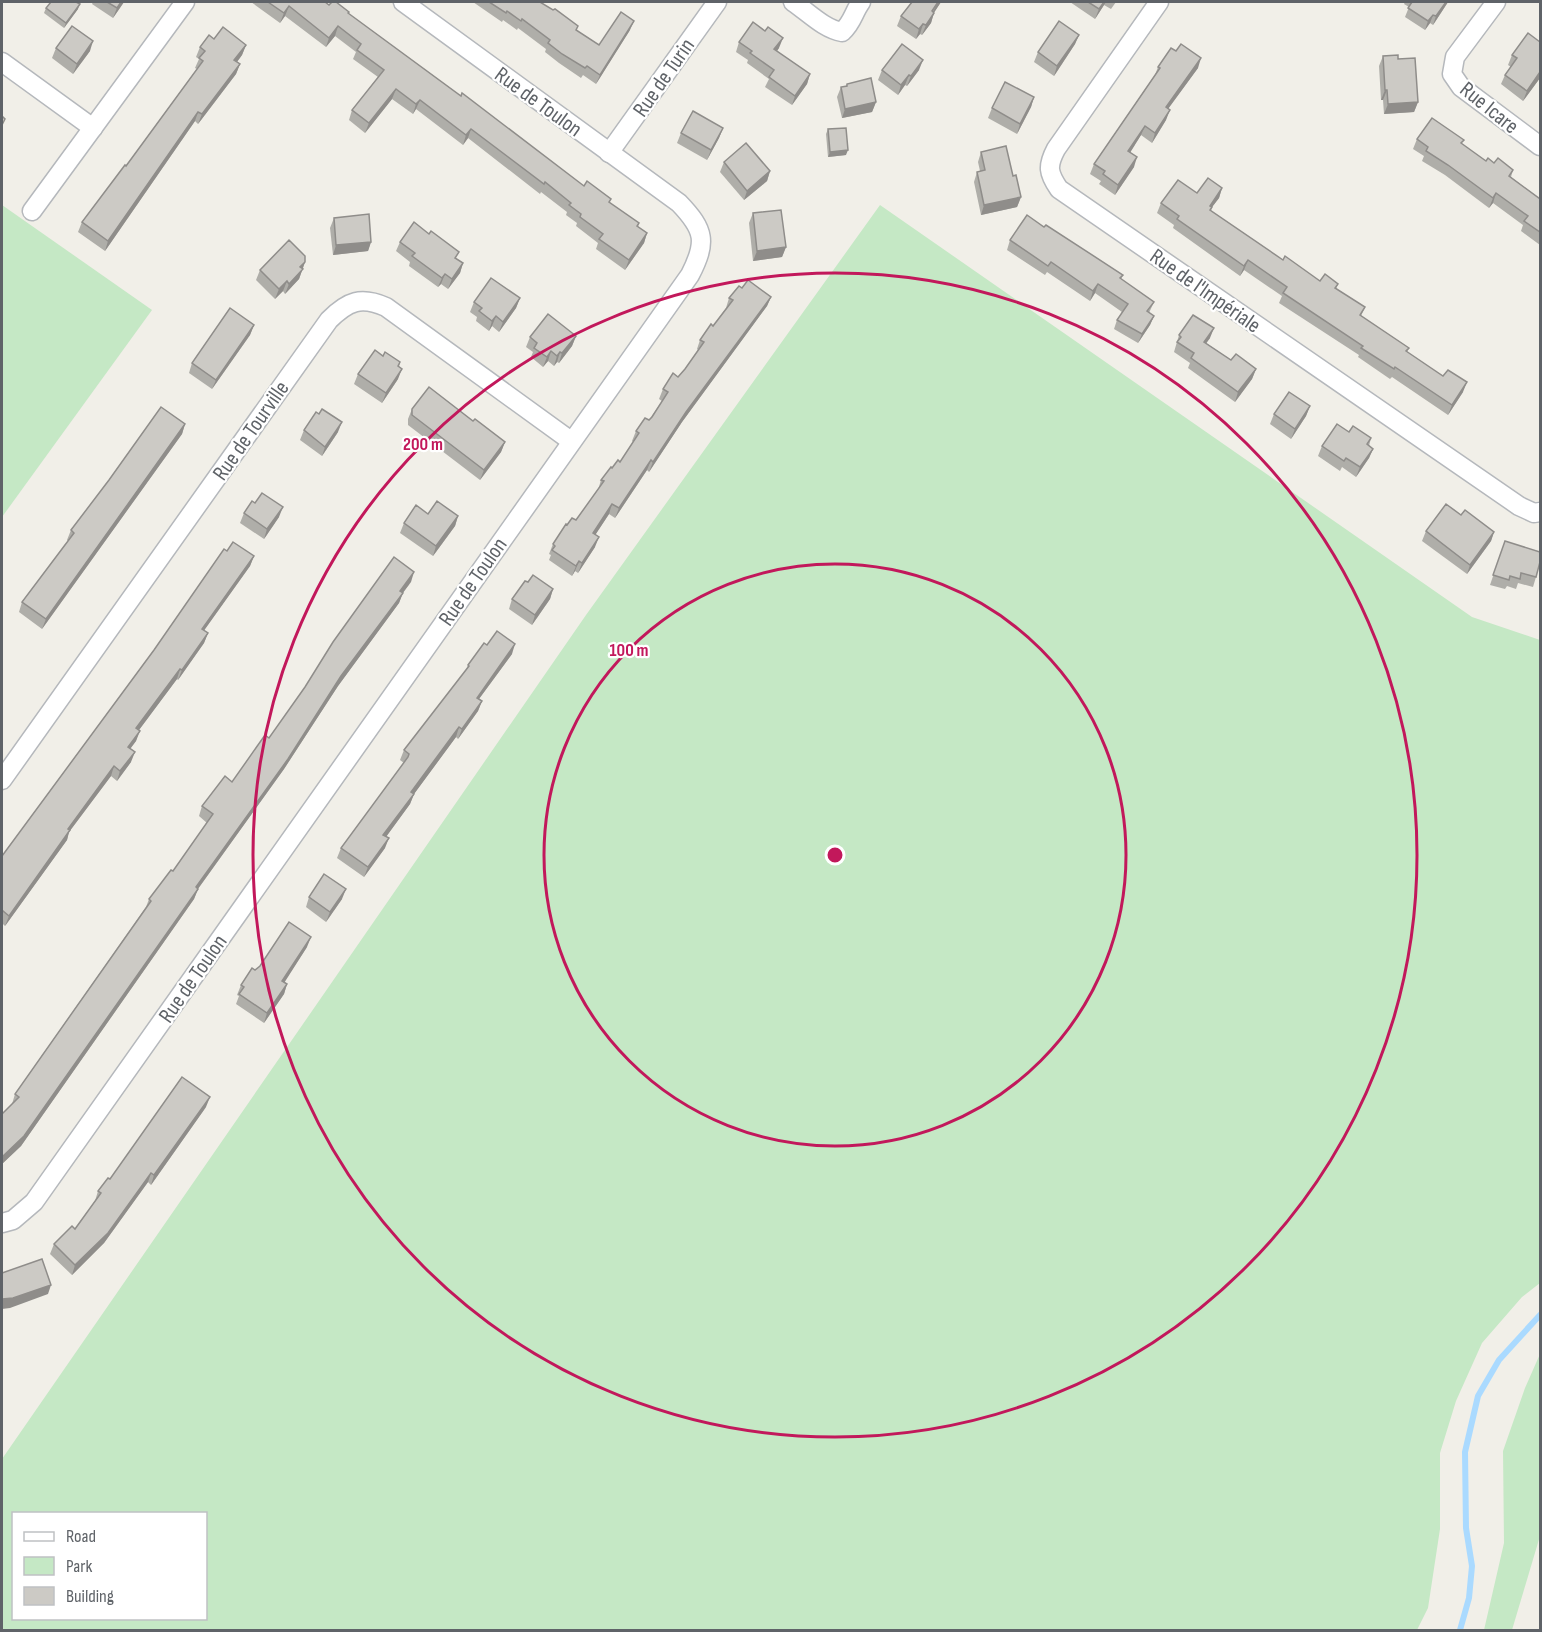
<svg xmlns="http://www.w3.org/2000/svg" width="1542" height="1632" viewBox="0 0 1542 1632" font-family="'Sofia Sans Condensed',sans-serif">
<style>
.green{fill:#c5e8c5;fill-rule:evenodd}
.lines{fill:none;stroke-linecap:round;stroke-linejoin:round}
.stream{stroke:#aadaff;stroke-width:6}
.minor-casing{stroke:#b5b8bc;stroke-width:21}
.minor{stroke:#fff;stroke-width:18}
.wall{fill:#afaea9}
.shaded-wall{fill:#8f8d8a}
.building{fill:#cccac5;stroke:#8f8d8a;stroke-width:1.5}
.ring{fill:none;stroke:#c2185b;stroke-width:3}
.labels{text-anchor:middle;stroke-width:4.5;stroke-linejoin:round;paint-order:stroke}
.street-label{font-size:22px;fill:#5f6368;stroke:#fff}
.centre{fill:#c2185b;stroke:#fff;stroke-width:3}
.ring-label{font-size:18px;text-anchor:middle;font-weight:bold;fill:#c2185b;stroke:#fff;stroke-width:4.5;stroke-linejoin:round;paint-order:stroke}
</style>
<rect width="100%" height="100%" fill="#f1efe8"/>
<g class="green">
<polygon points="2,205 152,310 2,517"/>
<path d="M880 205 1472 617 1540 640V1283L1522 1297 1482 1343 1456 1401 1440 1453V1529L1428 1608 1417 1630H2V1459L586 615ZM14 1514H206V1618H14Z"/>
<polygon points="1540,1354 1540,1536 1512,1630 1484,1630 1504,1543 1503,1451 1525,1388"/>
</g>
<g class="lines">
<polyline class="stream" points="1460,1630 1469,1598 1472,1566 1466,1528 1465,1452 1478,1396 1499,1360 1540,1315"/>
<defs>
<g id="minor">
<path d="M793 2C808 12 824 29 842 32 853 22 853 13 861 2"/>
<path d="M1159 2 1056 149C1047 166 1048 173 1059 189L1519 506 1534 513 1540 512"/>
<polyline points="1496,2 1455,57 1452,74 1461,87 1540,146"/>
<polyline points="2,62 93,128"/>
<polyline points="609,153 717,2"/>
<polyline points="32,211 185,2"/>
<path d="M2 780 329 320C348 301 361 296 386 307L571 441"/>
<path d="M2 1223 13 1220 34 1202 690 275C707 242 705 230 679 203L403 2"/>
</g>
</defs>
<use href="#minor" class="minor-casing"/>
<use href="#minor" class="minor"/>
</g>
<g class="wall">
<polygon points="93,2 124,2 113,18 92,4"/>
<polygon points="251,2 325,2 329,5 349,14 584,186 639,223 638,227 647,233 644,243 625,270 596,249 598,243 576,226 577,223 566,215 567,212 541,192 540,194 468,138 463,145 416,109 413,114 392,99 365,133 349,120 352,110 378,77 353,59 356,52 335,36 326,47 285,16 280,23"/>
<polygon points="473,2 540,2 576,30 599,45 630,30 596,84 583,75 581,78 559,63 545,52 546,49 518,28 517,30 503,20 502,22"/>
<polygon points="941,2 934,12 931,23 922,35 920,34 916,39 897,26 901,16"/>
<polygon points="1070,2 1116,2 1111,9 1104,5 1095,19"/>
<polygon points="1405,2 1448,2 1433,25 1430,23 1425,30 1405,17 1409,7 1404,4"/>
<polygon points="46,8 78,9 64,28 44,13"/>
<polygon points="1079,35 1075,44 1054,76 1034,62 1038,52"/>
<polygon points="214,39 246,45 242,55 237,62 240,64 236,74 198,124 195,121 105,251 78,232 82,222 126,166 197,69 195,68 199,59 196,57 200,47"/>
<polygon points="739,42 779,48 777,51 810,74 807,84 792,105 765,87 769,79 747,63 748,60 736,52"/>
<polygon points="1540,42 1540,78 1523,101 1501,84 1505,75 1511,67 1508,65 1512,55"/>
<polygon points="56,48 90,51 73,74 52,58"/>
<polygon points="1383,56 1398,59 1418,102 1414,112 1384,114 1383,100 1381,100 1379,66"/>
<polygon points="1158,67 1198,68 1168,109 1166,120 1152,143 1141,135 1130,152 1134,167 1115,195 1099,184 1101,181 1090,174 1094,164 1155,75"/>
<polygon points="882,70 919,70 907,86 905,85 898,95 878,80"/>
<polygon points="847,84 876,102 872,112 842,118 837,97 841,87 846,86"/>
<polygon points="1034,97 1031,107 1017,134 988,118 992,108"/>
<polygon points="723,128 719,138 707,160 677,143 681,133"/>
<polygon points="828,129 846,155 828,157 826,134"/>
<polygon points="1417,139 1462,144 1486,161 1513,170 1511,177 1540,199 1540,245 1521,231 1523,225 1493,203 1489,208 1445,175 1422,161 1424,156 1413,149"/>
<polygon points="981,152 1013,176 1021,197 1017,207 981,215 974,182 977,172 980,171 978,162"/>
<polygon points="724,162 770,171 767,181 744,200 720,172"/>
<polygon points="1222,188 1219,198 1212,207 1211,211 1283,260 1320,281 1338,284 1336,289 1365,307 1361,316 1409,348 1407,352 1463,392 1448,415 1392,377 1390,379 1358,357 1359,355 1279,303 1282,296 1244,270 1240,276 1173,228 1174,225 1157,213 1161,203 1197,193"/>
<polygon points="753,213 786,247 782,257 753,261 749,223"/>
<polygon points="334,218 371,242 368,251 333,255 330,228"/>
<polygon points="1044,227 1123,275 1121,279 1154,302 1149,313 1154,316 1150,325 1138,343 1114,329 1117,320 1122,312 1095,293 1090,301 1047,272 1045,275 1007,250 1010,240"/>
<polygon points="400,242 457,259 463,263 460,273 448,289 441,284 438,287 409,266 410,262 396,251"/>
<polygon points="305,262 299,279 285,294 283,291 275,299 256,280 260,270"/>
<polygon points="742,288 771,297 767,306 682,422 649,472 647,470 615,518 609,514 595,535 595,547 578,573 575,571 572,576 549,560 551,555 549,554 553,544 567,525 576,520 598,490 601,480 612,468 620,462 633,442 632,441 636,431 649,420 662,401 659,399 663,389 678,377 685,369 698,350 697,349 700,340 713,326 726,308 729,298"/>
<polygon points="520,298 516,308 499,332 492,326 489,331 476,321 477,317 470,312 474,302"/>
<polygon points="254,325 250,335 212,389 189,373 192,363"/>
<polygon points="1179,335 1210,338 1206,343 1231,360 1256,369 1252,379 1235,402 1188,368 1190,363 1174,352"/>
<polygon points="576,336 572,346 559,363 557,362 554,366 548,361 543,367 531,357 533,352 526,347 530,337"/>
<polygon points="383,356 400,362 399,367 398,379 382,403 354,384 358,374"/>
<polygon points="1310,406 1306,416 1291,439 1270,424 1274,414"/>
<polygon points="412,409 473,421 505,442 501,452 480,480 408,425 408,419"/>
<polygon points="319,414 338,432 322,456 300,440 304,430"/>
<polygon points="185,424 182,434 42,629 19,612 22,602 68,541 67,540 71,530"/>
<polygon points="1349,432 1371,438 1369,446 1373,449 1369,458 1356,477 1342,467 1340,471 1318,456 1322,446"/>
<polygon points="244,513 279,517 264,539 240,523"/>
<polygon points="1461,515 1494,532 1491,541 1467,574 1422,541 1426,531"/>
<polygon points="458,516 455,526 433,556 400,533 404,523"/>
<polygon points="1505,541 1536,577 1533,587 1518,583 1516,589 1507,586 1505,589 1490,585"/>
<polygon points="227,551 254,556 250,566 204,630 208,633 204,643 178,680 177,679 139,730 136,741 130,749 131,762 117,781 111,776 69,832 67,840 5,926 2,923 2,856"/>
<polygon points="411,582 403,592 399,603 338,686 284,769 198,889 194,899 21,1146 2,1164 2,1114 12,1104 15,1094 146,907 149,899 173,871 207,823 199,816 202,806 232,782 269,738"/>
<polygon points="528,582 553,589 550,599 532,625 509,609 512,599"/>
<polygon points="487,645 512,654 479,699 482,701 478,711 458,739 456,737 414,794 410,804 386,837 385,848 364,877 337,858 341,848 404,763 400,760 404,750 466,670 468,665"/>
<polygon points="309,897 342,899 326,922 306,907"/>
<polygon points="307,947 284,982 287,984 284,994 264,1023 236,1004 239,996 237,995 241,985 255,970"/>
<polygon points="206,1107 151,1185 148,1182 104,1243 72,1275 50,1254 54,1244 75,1229 95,1201 98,1191 110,1179"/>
</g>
<g class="shaded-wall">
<polygon points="121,2 124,2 113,18 117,8"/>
<polygon points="938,2 941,2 930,19 934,13 931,23 922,35 926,25"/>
<polygon points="1104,2 1106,2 1104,5 1095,19 1099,9"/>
<polygon points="1446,2 1448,2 1433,25 1436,16"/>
<polygon points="80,4 78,9 64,28 66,23"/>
<polygon points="289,6 285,16 280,23 284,13"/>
<polygon points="1433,15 1430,23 1425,30 1428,21"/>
<polygon points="634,21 630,30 596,84 600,75"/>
<polygon points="923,24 920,34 916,39 919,29"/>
<polygon points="338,26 335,36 326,47 329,38"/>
<polygon points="1079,35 1075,44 1054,76 1057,66"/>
<polygon points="783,38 779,48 771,59 774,49"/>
<polygon points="93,41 90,51 73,74 77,64"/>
<polygon points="246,45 242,55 231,70 234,60"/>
<polygon points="1201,58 1198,68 1162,117 1166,107"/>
<polygon points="923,60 919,70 907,86 911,76"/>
<polygon points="240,64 236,74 198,124 202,114"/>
<polygon points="1540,72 1540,78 1523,101 1527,91"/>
<polygon points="810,74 807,84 792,105 795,96"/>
<polygon points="909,75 905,85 898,95 901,85"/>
<polygon points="396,89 392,99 365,133 369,123"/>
<polygon points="1385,90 1387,90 1383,100 1381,100"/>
<polygon points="1034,97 1031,107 1017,134 1020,124"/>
<polygon points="420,100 416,109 413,114 416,104"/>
<polygon points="876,102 872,112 842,118 845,109"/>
<polygon points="1418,102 1414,112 1384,114 1388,104"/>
<polygon points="1170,110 1166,120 1152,143 1155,133"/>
<polygon points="198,112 195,121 105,251 108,241"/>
<polygon points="1145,126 1141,135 1125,161 1128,151"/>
<polygon points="723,128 719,138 707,160 711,150"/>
<polygon points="471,129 468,138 463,145 466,135"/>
<polygon points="848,150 846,155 828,157 830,152"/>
<polygon points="1137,157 1134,167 1115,195 1118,185"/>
<polygon points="770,171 767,181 744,200 747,191"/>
<polygon points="1222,188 1219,198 1206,215 1210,206"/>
<polygon points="1496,193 1493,203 1489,208 1493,198"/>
<polygon points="1021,197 1017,207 981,215 984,205"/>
<polygon points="647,233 644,243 625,270 629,260"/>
<polygon points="371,242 368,251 333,255 336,245"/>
<polygon points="786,247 782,257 753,261 757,251"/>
<polygon points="1248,260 1244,270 1240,276 1244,266"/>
<polygon points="305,262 299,279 285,294 289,284 300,267"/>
<polygon points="463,263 460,273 448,289 452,279"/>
<polygon points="445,274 441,284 438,287 442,278"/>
<polygon points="287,281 283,291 275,299 279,289"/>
<polygon points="1098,284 1095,293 1090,301 1093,291"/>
<polygon points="771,297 767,306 682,422 649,472 653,462 686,412"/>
<polygon points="520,298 516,308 499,332 503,322"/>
<polygon points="496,316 492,326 489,331 492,321"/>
<polygon points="1154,316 1150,325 1138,343 1142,334"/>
<polygon points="254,325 250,335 212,389 216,380"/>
<polygon points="1214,328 1210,338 1200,352 1204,342"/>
<polygon points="576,336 572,346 559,363 562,353"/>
<polygon points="551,351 548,361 543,367 547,357"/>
<polygon points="560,352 557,362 554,366 557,356"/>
<polygon points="402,369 398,379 382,403 386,393"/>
<polygon points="1256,369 1252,379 1235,402 1238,392"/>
<polygon points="1467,382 1463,392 1448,415 1452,405"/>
<polygon points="1310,406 1306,416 1291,439 1295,429"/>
<polygon points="342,422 338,432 322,456 325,447"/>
<polygon points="185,424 182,434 42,629 46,619"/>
<polygon points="505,442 501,452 480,480 484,470"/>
<polygon points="1373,449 1369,458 1356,477 1360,467"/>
<polygon points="651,460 647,470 615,518 619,508"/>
<polygon points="612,504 609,514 590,543 593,533"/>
<polygon points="283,507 279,517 264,539 267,529"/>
<polygon points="458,516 455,526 433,556 436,546"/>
<polygon points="1494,532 1491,541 1467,574 1470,565"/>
<polygon points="599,537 595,547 578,573 582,563"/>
<polygon points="254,556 250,566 198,639 202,629"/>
<polygon points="579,561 575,571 572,576 576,566"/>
<polygon points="414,572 411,582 397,601 400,591"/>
<polygon points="553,589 550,599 532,625 535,615"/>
<polygon points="403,593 399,603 338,686 284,769 192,897 196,887 341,676"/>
<polygon points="208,633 204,643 178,680 182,670"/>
<polygon points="515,644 512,654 473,707 477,698"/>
<polygon points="180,669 177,679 133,738 136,728"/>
<polygon points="482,701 478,711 458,739 462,729"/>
<polygon points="459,727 456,737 414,794 410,804 380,845 383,835 411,792"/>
<polygon points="140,731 136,741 124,757 128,747"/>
<polygon points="135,752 131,762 117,781 120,771"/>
<polygon points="114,766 111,776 69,832 67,840 5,926 9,916 68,829"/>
<polygon points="389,838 385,848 364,877 368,867"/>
<polygon points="198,889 194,899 21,1146 2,1164 2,1157"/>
<polygon points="346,889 342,899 326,922 330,912"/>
<polygon points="311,937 307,947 279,991 282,981"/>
<polygon points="287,984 284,994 264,1023 267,1013"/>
<polygon points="210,1097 206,1107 151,1185 154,1175"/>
<polygon points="151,1173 148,1182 104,1243 72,1275 75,1265"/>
<polygon points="51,1285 48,1294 10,1308 2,1309 2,1299"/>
</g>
<g class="building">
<polygon points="51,2 76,2 80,4 66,23 46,8"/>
<polygon points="107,2 121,2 117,8"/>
<polygon points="268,2 325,2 329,5 332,2 336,2 349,12 348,13 461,96 462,93 584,186 587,181 611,199 609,202 639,223 637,226 647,233 629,260 599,239 603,234 580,217 581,214 569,205 571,203 545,182 544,184 471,129 466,135 420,100 416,104 396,89 369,123 352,110 384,70 357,50 361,44 338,26 329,38 289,6 284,13"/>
<polygon points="489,2 540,2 553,10 555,9 578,26 576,30 599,45 621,12 634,21 600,75 587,66 585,68 562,54 548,43 550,40 522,19 521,21 507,11 506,13"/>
<polygon points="912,2 938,2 932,11 934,13 926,25 923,24 919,29 901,16"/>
<polygon points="1088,2 1104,2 1099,9"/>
<polygon points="1412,2 1446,2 1436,16 1433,15 1428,21 1408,8"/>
<polygon points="1059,21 1079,35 1057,66 1038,52"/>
<polygon points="753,22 765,31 768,27 783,38 774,49 810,74 795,96 769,77 774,70 750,53 752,51 739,42"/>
<polygon points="72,26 93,41 77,64 56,48"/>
<polygon points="223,27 246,45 234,60 240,64 202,114 198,112 108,241 82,222 125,165 126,166 203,61 199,58 205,51 200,47 209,35 214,39"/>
<polygon points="1528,33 1540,42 1540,72 1527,91 1505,75 1517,58 1512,55"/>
<polygon points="902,44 923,60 911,76 909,75 901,85 882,70"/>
<polygon points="1181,44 1201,58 1166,107 1170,110 1155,133 1145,126 1128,151 1137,157 1118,185 1103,174 1105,171 1094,164 1160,68 1158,67 1171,48 1176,51"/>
<polygon points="1398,55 1398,59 1415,58 1418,102 1388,104 1387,90 1385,90 1383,56"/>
<polygon points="871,78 876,102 845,109 841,87 847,86 847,84"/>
<polygon points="1005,82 1034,97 1020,124 992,108"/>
<polygon points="693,111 723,128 711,150 681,133"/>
<polygon points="2,116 5,119 2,125"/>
<polygon points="1432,118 1464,140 1461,143 1486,161 1488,158 1494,163 1498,158 1513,170 1509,176 1540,199 1540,232 1524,221 1528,216 1496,193 1493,198 1448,165 1426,151 1428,147 1417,139"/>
<polygon points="846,128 848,150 830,152 828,129"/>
<polygon points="746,143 770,171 747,191 724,162"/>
<polygon points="1006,146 1013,176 1016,175 1021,197 984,205 977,172 985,170 981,152"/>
<polygon points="1208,178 1222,188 1210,206 1212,207 1210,210 1283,260 1285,256 1320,281 1325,274 1338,284 1335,288 1365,307 1360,315 1409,348 1406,351 1443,376 1448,370 1467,382 1452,405 1395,367 1394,369 1361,348 1363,346 1283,293 1287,287 1248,260 1244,266 1177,219 1179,216 1161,203 1178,180 1197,193"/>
<polygon points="781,210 786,247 757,251 753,213"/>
<polygon points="369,214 371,242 336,245 334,218"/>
<polygon points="1027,215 1044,227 1046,225 1123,275 1120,278 1154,302 1147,311 1154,316 1142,334 1117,320 1128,304 1098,284 1093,291 1051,262 1048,266 1010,240"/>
<polygon points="414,222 429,234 431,231 459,252 455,258 463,263 452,279 445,274 442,278 412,256 415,253 400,242"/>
<polygon points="289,240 305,256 305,262 300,267 303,269 289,284 287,281 279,289 260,270"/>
<polygon points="491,278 520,298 503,322 496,316 492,321 479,311 482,308 474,302"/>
<polygon points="748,280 771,297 686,412 653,462 651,460 619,508 612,504 593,533 599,537 582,563 579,561 576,566 552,550 555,546 553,544 566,524 567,525 572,518 576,520 604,481 601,480 611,467 612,468 618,460 620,462 639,433 636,431 645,418 649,420 652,417 668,392 663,389 673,373 678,377 685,369 704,342 700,340 711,324 713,326 733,300 729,298 739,286 742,288"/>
<polygon points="230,308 254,325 216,380 192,363"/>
<polygon points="548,314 576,336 562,353 560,352 557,356 551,351 547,357 534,348 537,343 530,337"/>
<polygon points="1193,315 1214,328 1204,342 1231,360 1236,354 1256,369 1238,392 1191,358 1194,353 1177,342 1181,337 1179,335"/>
<polygon points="375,350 383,356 385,352 400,362 398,366 402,369 386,393 358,374"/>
<polygon points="429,387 473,421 475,419 505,442 484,470 412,415 412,409"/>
<polygon points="1289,392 1310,406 1295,429 1274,414"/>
<polygon points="161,407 185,424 46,619 22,602 74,533 71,530 109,480"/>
<polygon points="322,409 342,422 325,447 304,430 316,412 319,414"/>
<polygon points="1337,424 1349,432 1353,426 1371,438 1367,444 1373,449 1360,467 1346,458 1344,461 1322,446"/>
<polygon points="262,493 283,507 267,529 244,513 252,501 255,503"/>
<polygon points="437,501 458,516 436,546 404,523 416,505 428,514"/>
<polygon points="1446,504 1461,515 1465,510 1494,532 1470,565 1426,531"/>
<polygon points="1505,541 1540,552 1540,562 1536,577 1521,573 1520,579 1510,576 1509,580 1493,575"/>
<polygon points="233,542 254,556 202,629 208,633 182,670 180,669 136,728 140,731 128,747 135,752 120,771 114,766 68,829 70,830 9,916 3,911 2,913 2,856 154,650 224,549 227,551"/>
<polygon points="394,557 414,572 400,591 403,593 341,676 288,759 196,887 198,889 24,1136 2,1157 2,1114 19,1097 15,1094 151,901 149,899 171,870 173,871 213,814 202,806 225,776 232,782 265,735 269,738 305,687 333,642"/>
<polygon points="533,575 553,589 535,615 512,599 525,581 528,582"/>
<polygon points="497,631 515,644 477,698 482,701 462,729 459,727 411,792 414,794 383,835 389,838 368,867 341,848 408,757 409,754 404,750 469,666 468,665 484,643 487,645"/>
<polygon points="324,874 346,889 330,912 309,897"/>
<polygon points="289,922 311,937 282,981 287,984 267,1013 239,994 244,987 241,985 252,968 255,970 260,966"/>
<polygon points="182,1077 210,1097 154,1175 151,1173 108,1233 75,1265 54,1244 72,1226 75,1229 101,1193 98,1191 108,1178 110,1179"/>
<polygon points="42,1259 51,1285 13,1298 2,1299 2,1273"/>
</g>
<g class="ring">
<circle cx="835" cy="855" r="291"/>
<circle cx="835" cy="855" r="582"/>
</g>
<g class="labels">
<g class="street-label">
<text transform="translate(663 77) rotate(-55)" y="8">Rue de Turin</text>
<text transform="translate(539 101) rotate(36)" y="8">Rue de Toulon</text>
<text transform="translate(1490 107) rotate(39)" y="8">Rue Icare</text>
<text transform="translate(1206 290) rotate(35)" y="8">Rue de l'Impériale</text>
<text transform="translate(250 430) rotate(-55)" y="8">Rue de Tourville</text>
<text transform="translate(472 581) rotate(-55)" y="8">Rue de Toulon</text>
<text transform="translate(192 978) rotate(-55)" y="8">Rue de Toulon</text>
</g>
</g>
<circle cx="835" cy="855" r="9" class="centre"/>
<g class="ring-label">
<text x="423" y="450">200 m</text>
<text x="629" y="656">100 m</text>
</g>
<rect width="1542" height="1632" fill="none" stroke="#5f6368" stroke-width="6"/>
<rect x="12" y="1512" width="195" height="108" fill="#ffffff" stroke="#bfc1c3" stroke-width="1.5"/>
<rect x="24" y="1532" width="30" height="9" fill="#ffffff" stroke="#bfc1c3" stroke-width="1.5"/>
<text x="66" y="1542" font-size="18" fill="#5f6368">Road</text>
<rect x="24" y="1557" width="30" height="18" fill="#c5e8c5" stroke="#bfc1c3" stroke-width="1.5"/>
<text x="66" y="1572" font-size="18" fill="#5f6368">Park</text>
<rect x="24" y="1587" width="30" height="18" fill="#cccac5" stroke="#bfc1c3" stroke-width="1.5"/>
<text x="66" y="1602" font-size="18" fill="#5f6368">Building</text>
</svg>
